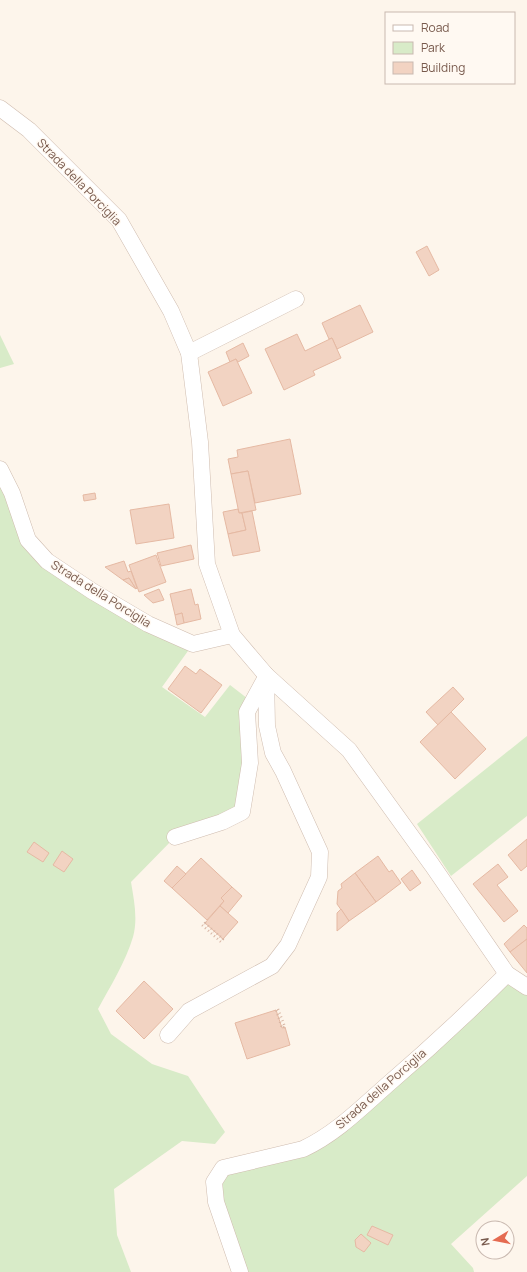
<svg xmlns="http://www.w3.org/2000/svg" width="527" height="1272" viewBox="0 0 527 1272" font-family="Manrope,sans-serif">
<style>
.green{fill:#d8ebc8}
.building{fill:#f2d3c2;stroke:#e5b9a3}
.lines{fill:none;stroke-linecap:round;stroke-linejoin:round}
.minor-casing{stroke:#cfbcaf;stroke-width:17}
.path{stroke:#d8b6a4;stroke-width:2.5;stroke-dasharray:1 3;stroke-linecap:butt}
.minor{stroke:#fff;stroke-width:16}
.labels{text-anchor:middle;stroke-width:3;stroke-linejoin:round;paint-order:stroke}
.street-label{font-size:12px;fill:#785a4d;stroke:#fff9f2}
</style>
<rect width="100%" height="100%" fill="#fdf5eb"/>
<g class="green">
<polygon points="0,335 14,364 0,368"/>
<path d="M0 469 47 561 193 644 162 687 205 717 230 685 252 702 242 812 175 837 131 882C134 900 138 919 133 937 126 961 110 987 98 1009L111 1034 152 1064 188 1076 225 1132 215 1144 182 1141 114 1189 117 1235 131 1272H0Z"/>
<polygon points="527,736 527,816 451,876 417,824"/>
<polygon points="507,974 527,987 527,1176 451,1244 473,1268 474,1272 240,1272 216,1202 223,1168 303,1148"/>
</g>
<g class="building">
<polygon points="427,246 439,270 429,276 416,252"/>
<polygon points="360,305 373,332 337,349 332,338 329,339 322,323"/>
<polygon points="297,334 305,351 332,338 341,358 313,371 315,375 284,390 265,349"/>
<polygon points="243,343 249,356 238,362 236,359 230,362 226,352"/>
<polygon points="236,359 252,393 223,406 208,372"/>
<polygon points="290,439 301,494 255,503 248,471 231,474 228,459 238,457 237,450"/>
<polygon points="248,471 256,510 239,513 231,474"/>
<polygon points="95,493 96,499 84,501 83,495"/>
<polygon points="169,504 174,538 136,544 130,510"/>
<polygon points="238,509 239,513 242,513 246,530 228,534 223,512"/>
<polygon points="252,511 260,551 233,556 228,534 246,530 242,513"/>
<polygon points="191,545 194,559 161,566 157,553"/>
<polygon points="156,555 166,582 139,592 129,565"/>
<polygon points="124,561 128,572 131,571 137,588 136,589 129,578 123,580 105,567"/>
<polygon points="129,578 136,589 123,580"/>
<polygon points="159,589 164,600 153,603 144,595"/>
<polygon points="191,589 195,605 198,604 201,619 184,623 182,613 175,615 170,594"/>
<polygon points="182,613 184,623 177,625 175,615"/>
<polygon points="185,666 196,674 200,669 222,685 201,713 168,689"/>
<polygon points="453,687 464,699 438,725 426,712"/>
<polygon points="451,712 486,749 455,779 420,742"/>
<polygon points="527,839 527,866 521,871 508,855"/>
<polygon points="34,842 49,853 43,862 27,852"/>
<polygon points="62,851 73,859 64,872 53,865"/>
<polygon points="378,856 389,872 392,870 401,883 376,902 355,873"/>
<polygon points="201,858 232,887 221,898 224,901 207,920 172,888"/>
<polygon points="498,864 508,877 497,885 518,911 504,922 473,884"/>
<polygon points="177,866 186,874 172,888 164,881"/>
<polygon points="412,870 421,883 410,891 401,879"/>
<polygon points="355,873 376,902 349,921 337,904 338,891 342,888 341,884"/>
<polygon points="232,887 242,896 228,913 220,906 224,901 221,898"/>
<polygon points="220,906 238,922 223,939 205,923"/>
<polygon points="341,909 349,921 337,931 337,913"/>
<polygon points="524,925 527,928 527,939 510,952 504,944"/>
<polygon points="527,939 527,973 510,952"/>
<polygon points="144,981 173,1009 144,1039 116,1011"/>
<polygon points="276,1010 282,1028 285,1027 290,1045 247,1059 235,1023"/>
<polygon points="372,1226 393,1235 388,1245 367,1235"/>
<polygon points="361,1234 371,1243 364,1252 356,1247 355,1240"/>
</g>
<g class="lines">
<defs>
<g id="minor">
<polyline points="0,108 29,130 119,220 171,311 189,353 200,442 207,564 232,635 266,675 349,750 432,865 507,974 527,987"/>
<polyline points="189,353 296,299"/>
<polyline points="0,469 12,493 28,540 47,561 92,591 148,624 193,644 232,635"/>
<polyline points="175,837 222,822 242,812 250,763 247,712 265,679"/>
<polyline points="168,1035 189,1011 272,966 288,945 319,877 320,852 283,771 273,753 267,726 266,675"/>
<path d="M240 1272 216 1202 214 1182 223 1168 303 1149C335 1134 360 1109 386 1086 428 1050 468 1013 507 974"/>
</g>
</defs>
<use href="#minor" class="minor-casing"/>
<g class="path">
<polygon points="205,923 223,939 221,942 202,925"/>
<polygon points="278,1009 285,1027 282,1028 276,1010"/>
</g>
<use href="#minor" class="minor"/>
</g>
<g class="labels">
<g class="street-label">
<text transform="translate(79 182) rotate(46)" y="4">Strada della Porciglia</text>
<text transform="translate(101 594) rotate(32)" y="4">Strada della Porciglia</text>
<text transform="translate(381 1089) rotate(-41)" y="4">Strada della Porciglia</text>
</g>
</g>
<rect x="385" y="12" width="130" height="72" fill="#fff9f2" stroke="#c9b9b0"/>
<rect x="393" y="25" width="20" height="6" fill="#ffffff" stroke="#c9b9b0"/>
<text x="421" y="32" font-size="12" fill="#785a4d">Road</text>
<rect x="393" y="42" width="20" height="12" fill="#d8ebc8" stroke="#c9b9b0"/>
<text x="421" y="52" font-size="12" fill="#785a4d">Park</text>
<rect x="393" y="62" width="20" height="12" fill="#f2d3c2" stroke="#c9b9b0"/>
<text x="421" y="72" font-size="12" fill="#785a4d">Building</text>
<g transform="translate(495 1240) rotate(260)"><circle r="19" fill="#fff9f2" stroke="#c9b9b0"/>
<path d="M0-3L7 15L0 10L-7 15Z" fill="#e56b51"/>
<text y="-6" font-size="11" font-weight="bold" text-anchor="middle" fill="#785a4d">N</text>
</g>
</svg>
